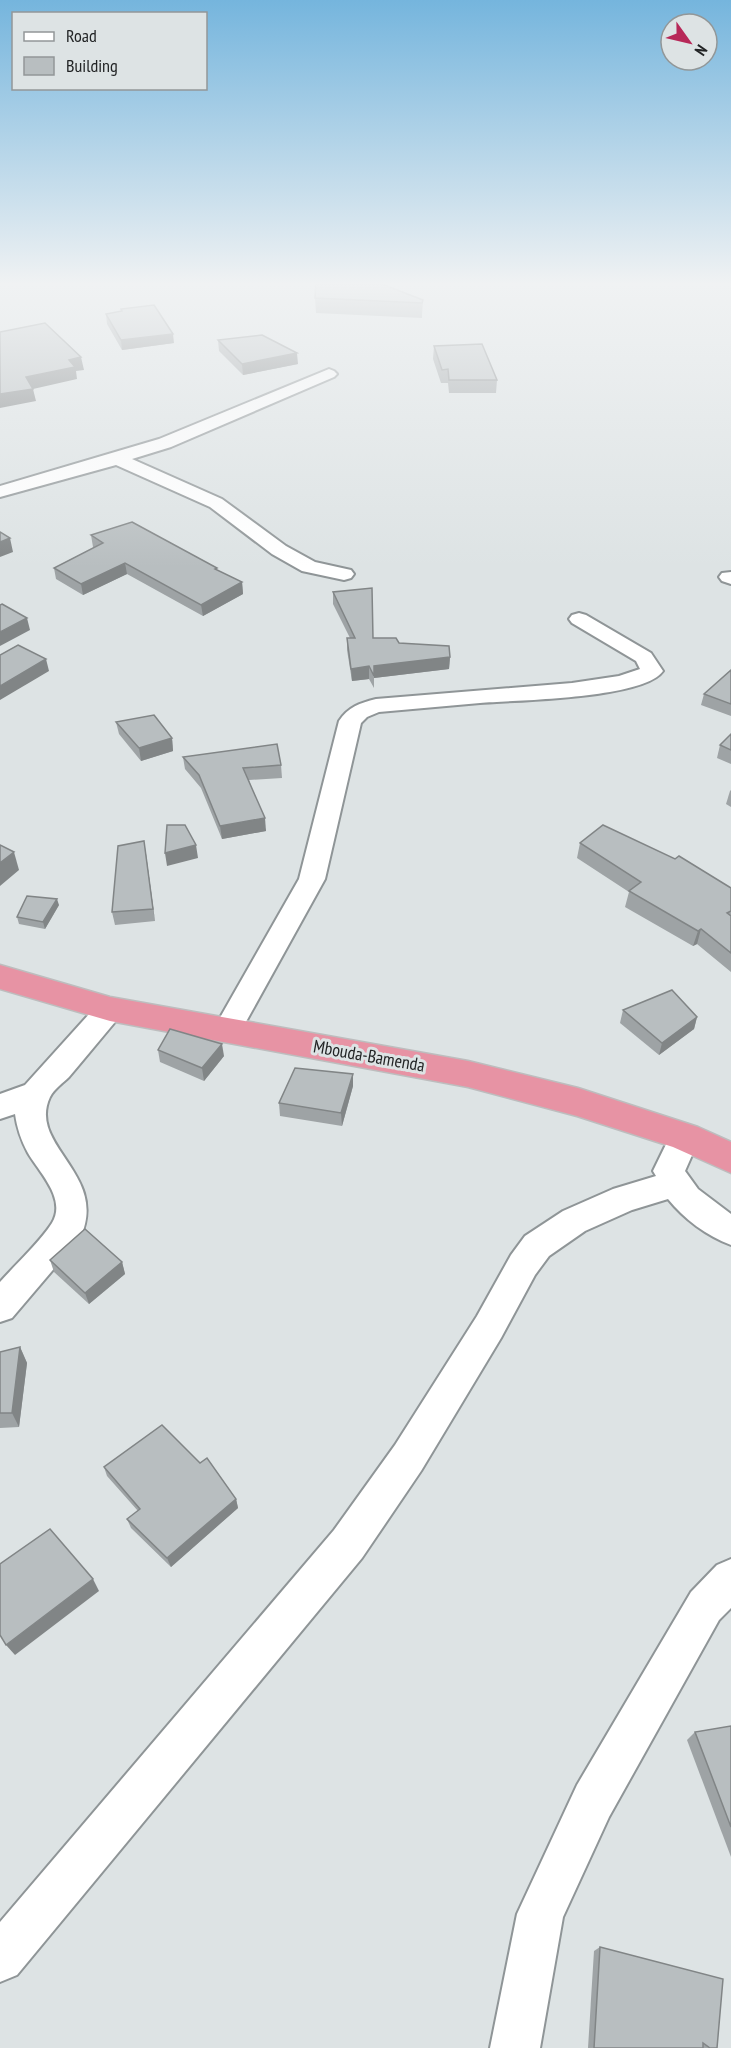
<svg xmlns="http://www.w3.org/2000/svg" width="731" height="2048" viewBox="0 0 731 2048" font-family="'PT Sans Narrow',sans-serif">
<style>
.lines{fill:none;stroke-linecap:round;stroke-linejoin:round}
.street-casing{stroke:#8f9597;stroke-width:4}
.highway-casing{stroke:#bdbdbe;stroke-width:3}
.street{fill:#fff;fill-rule:evenodd}
.highway{fill:#e793a4;fill-rule:evenodd}
.wall{fill:#9ea3a5}
.shaded-wall{fill:#818586}
.building{fill:#b8bec0;stroke:#818586;stroke-width:1.5}
.labels{text-anchor:middle;stroke-width:6;stroke-linejoin:round;paint-order:stroke}
.street-label{font-size:18px;fill:#222425;stroke:#dde3e4}
</style>
<rect width="100%" height="100%" fill="#dde3e4"/>
<g class="lines">
<defs>
<g id="street">
<polygon points="329,369 334,371 337,374 334,377 171,447 132,459 222,499 286,546 315,562 351,570 354,574 351,578 344,580 302,571 272,554 210,507 116,465 0,497 0,486 159,439"/>
<polygon points="731,572 731,584 722,581 719,577 722,573"/>
<path d="M579 613 586 615 651 653 663 671C644 699 515 700 480 703 446 706 413 709 379 712L367 717 361 723 325 879 237 1038 227 1041 217 1038 213 1030 299 879 339 721C348 707 360 703 376 699L572 683 619 676 640 669 636 661 572 623 569 619 572 615Z"/>
<path d="M110 998 120 1002 124 1009 120 1016C103 1036 86 1057 69 1077 63 1083 54 1089 50 1097 27 1146 110 1174 80 1238L12 1318 0 1322V1282C15 1265 40 1242 52 1223 67 1199 39 1172 28 1153 21 1140 17 1128 15 1114L0 1119V1094L25 1085 100 1002Z"/>
<path d="M685 1124 696 1128 700 1137 685 1171 698 1189 731 1214V1245C707 1236 684 1219 668 1199L632 1210 585 1231 549 1256 535 1275 501 1338 421 1471 362 1558 17 1975 0 1982V1922L334 1530 395 1445 477 1316 511 1255 525 1236 563 1211 613 1189 656 1176 653 1171 674 1128Z"/>
<polygon points="731,1559 731,1608 719,1620 609,1817 563,1917 540,2048 490,2048 517,1914 577,1785 691,1592 717,1565"/>
</g>
<polygon id="highway" points="0,965 110,997 468,1061 578,1088 698,1127 731,1142 731,1173 673,1147 577,1116 468,1087 110,1021 0,989"/>
</defs>
<use href="#street" class="street-casing"/>
<use href="#highway" class="highway-casing"/>
<use href="#street" class="street"/>
<use href="#highway" class="highway"/>
</g>
<g class="wall">
<polygon points="315,298 423,300 422,315 422,318 316,313"/>
<polygon points="121,309 174,343 122,350 107,324 106,314 121,311"/>
<polygon points="218,340 298,364 243,375 219,351"/>
<polygon points="434,346 497,380 496,393 449,393 448,383 441,383 433,359"/>
<polygon points="91,535 217,570 242,582 243,594 203,616 127,574 83,595 56,579 54,568 94,547 93,547"/>
<polygon points="333,592 373,638 399,643 450,657 449,669 374,678 374,688 369,679 352,681 347,650 347,638 350,638 333,604"/>
<polygon points="731,670 731,716 701,705 704,694"/>
<polygon points="116,722 172,738 173,751 141,761 119,734"/>
<polygon points="731,734 731,764 717,758 720,745"/>
<polygon points="183,757 281,765 282,778 249,780 266,831 222,839 201,788 185,769"/>
<polygon points="731,790 731,807 726,804 730,791"/>
<polygon points="580,843 731,888 731,972 697,944 693,946 625,907 629,892 577,858"/>
<polygon points="146,854 155,921 115,925 112,912"/>
<polygon points="59,905 45,929 19,924 17,917"/>
<polygon points="623,1010 697,1017 694,1029 659,1055 620,1023"/>
<polygon points="158,1050 224,1056 204,1081 160,1062"/>
<polygon points="353,1086 342,1126 280,1116 279,1103"/>
<polygon points="50,1260 122,1262 125,1274 89,1304 54,1272"/>
<polygon points="20,1347 27,1363 19,1427 0,1428 0,1352"/>
<polygon points="104,1467 236,1499 238,1508 171,1567 131,1528 127,1519 138,1511 107,1476"/>
<polygon points="731,1726 731,1857 687,1740 695,1732"/>
<polygon points="600,1947 717,2048 588,2048 594,1951"/>
</g>
<g class="shaded-wall">
<polygon points="173,334 174,343 122,350 121,340"/>
<polygon points="297,353 298,364 243,375 242,364"/>
<polygon points="81,357 84,370 76,371 77,379 33,389 36,401 0,408 0,394 26,377 69,360"/>
<polygon points="10,538 13,552 0,557 0,542"/>
<polygon points="125,563 127,574 83,595 81,584"/>
<polygon points="242,582 243,594 203,616 201,605"/>
<polygon points="27,618 30,630 0,646 0,632"/>
<polygon points="450,657 449,669 374,678 374,666"/>
<polygon points="46,659 49,671 0,700 0,686"/>
<polygon points="369,666 369,679 352,681 351,669"/>
<polygon points="172,738 173,751 141,761 139,748"/>
<polygon points="265,818 266,831 222,839 220,826"/>
<polygon points="144,841 146,854 155,921 153,909"/>
<polygon points="196,845 198,858 167,866 165,853"/>
<polygon points="14,852 19,870 0,886 0,863"/>
<polygon points="57,899 59,905 45,929 43,922"/>
<polygon points="701,929 697,944 693,946 698,931"/>
<polygon points="697,1017 694,1029 659,1055 662,1043"/>
<polygon points="222,1044 224,1056 204,1081 202,1068"/>
<polygon points="353,1074 353,1086 342,1126 341,1113"/>
<polygon points="122,1262 125,1274 89,1304 85,1293"/>
<polygon points="20,1347 27,1363 19,1427 12,1413"/>
<polygon points="236,1499 238,1508 171,1567 167,1558"/>
<polygon points="93,1579 99,1591 15,1655 6,1645"/>
</g>
<g class="building">
<polygon points="316,281 374,281 423,300 422,303 315,298"/>
<polygon points="154,305 173,334 121,340 106,314 122,311 121,309"/>
<polygon points="45,323 81,357 69,360 75,367 26,377 33,389 0,394 0,332"/>
<polygon points="262,335 297,353 242,364 218,340"/>
<polygon points="482,344 497,380 449,380 448,369 442,370 434,346"/>
<polygon points="132,522 217,568 215,569 242,582 201,605 125,563 81,584 54,568 103,543 91,535"/>
<polygon points="0,532 10,538 0,542"/>
<polygon points="372,588 373,638 396,638 399,643 449,646 450,657 374,666 374,676 369,666 351,669 347,638 355,638 333,592"/>
<polygon points="2,604 27,618 0,632 0,605"/>
<polygon points="18,645 46,659 0,686 0,655"/>
<polygon points="731,670 731,704 704,694"/>
<polygon points="154,715 172,738 139,748 116,722"/>
<polygon points="731,734 731,750 720,745"/>
<polygon points="277,744 281,765 243,768 265,818 220,826 199,775 183,757"/>
<polygon points="167,825 185,825 196,845 165,853"/>
<polygon points="603,825 675,859 679,856 731,888 731,911 727,913 731,916 731,953 701,929 698,931 629,891 641,882 580,843"/>
<polygon points="144,841 153,909 112,912 118,846"/>
<polygon points="0,845 14,852 0,863"/>
<polygon points="27,896 57,899 43,922 17,917"/>
<polygon points="672,990 697,1017 662,1043 623,1010"/>
<polygon points="170,1029 222,1044 202,1068 158,1050"/>
<polygon points="295,1068 353,1074 341,1113 279,1103"/>
<polygon points="85,1229 122,1262 85,1293 50,1260"/>
<polygon points="20,1347 12,1413 0,1413 0,1352"/>
<polygon points="162,1425 200,1463 207,1458 236,1499 167,1558 127,1519 140,1509 104,1467"/>
<polygon points="50,1529 93,1579 6,1645 0,1635 0,1564"/>
<polygon points="731,1726 731,1827 695,1732"/>
<polygon points="600,1947 723,1979 717,2048 710,2048 703,2043 703,2048 594,2048"/>
</g>
<linearGradient id="sky" x2="0" y2="1"><stop stop-color="#75b5dd"/><stop offset="0.5" stop-color="#f0f2f3"/><stop offset="1" stop-color="#f0f2f3" stop-opacity="0"/></linearGradient>
<rect width="731" height="567" fill="url(#sky)"/>
<g class="labels">
<g class="street-label">
<text transform="translate(369 1056) rotate(10)" y="6">Mbouda-Bamenda</text>
</g>
</g>
<rect x="12" y="12" width="195" height="78" fill="#dde3e4" stroke="#929798" stroke-width="1.5"/>
<rect x="24" y="32" width="30" height="9" fill="#ffffff" stroke="#929798" stroke-width="1.5"/>
<text x="66" y="42" font-size="18" fill="#222425">Road</text>
<rect x="24" y="57" width="30" height="18" fill="#b8bec0" stroke="#929798" stroke-width="1.5"/>
<text x="66" y="72" font-size="18" fill="#222425">Building</text>
<g transform="translate(689 42) rotate(124)"><circle r="28" fill="#dde3e4" stroke="#929798" stroke-width="1.5"/>
<path d="M0-4.5L10 22L0 15L-10 22Z" fill="#b72858"/>
<text y="-9" font-size="16" font-weight="bold" text-anchor="middle" fill="#222425">N</text>
</g>
</svg>
